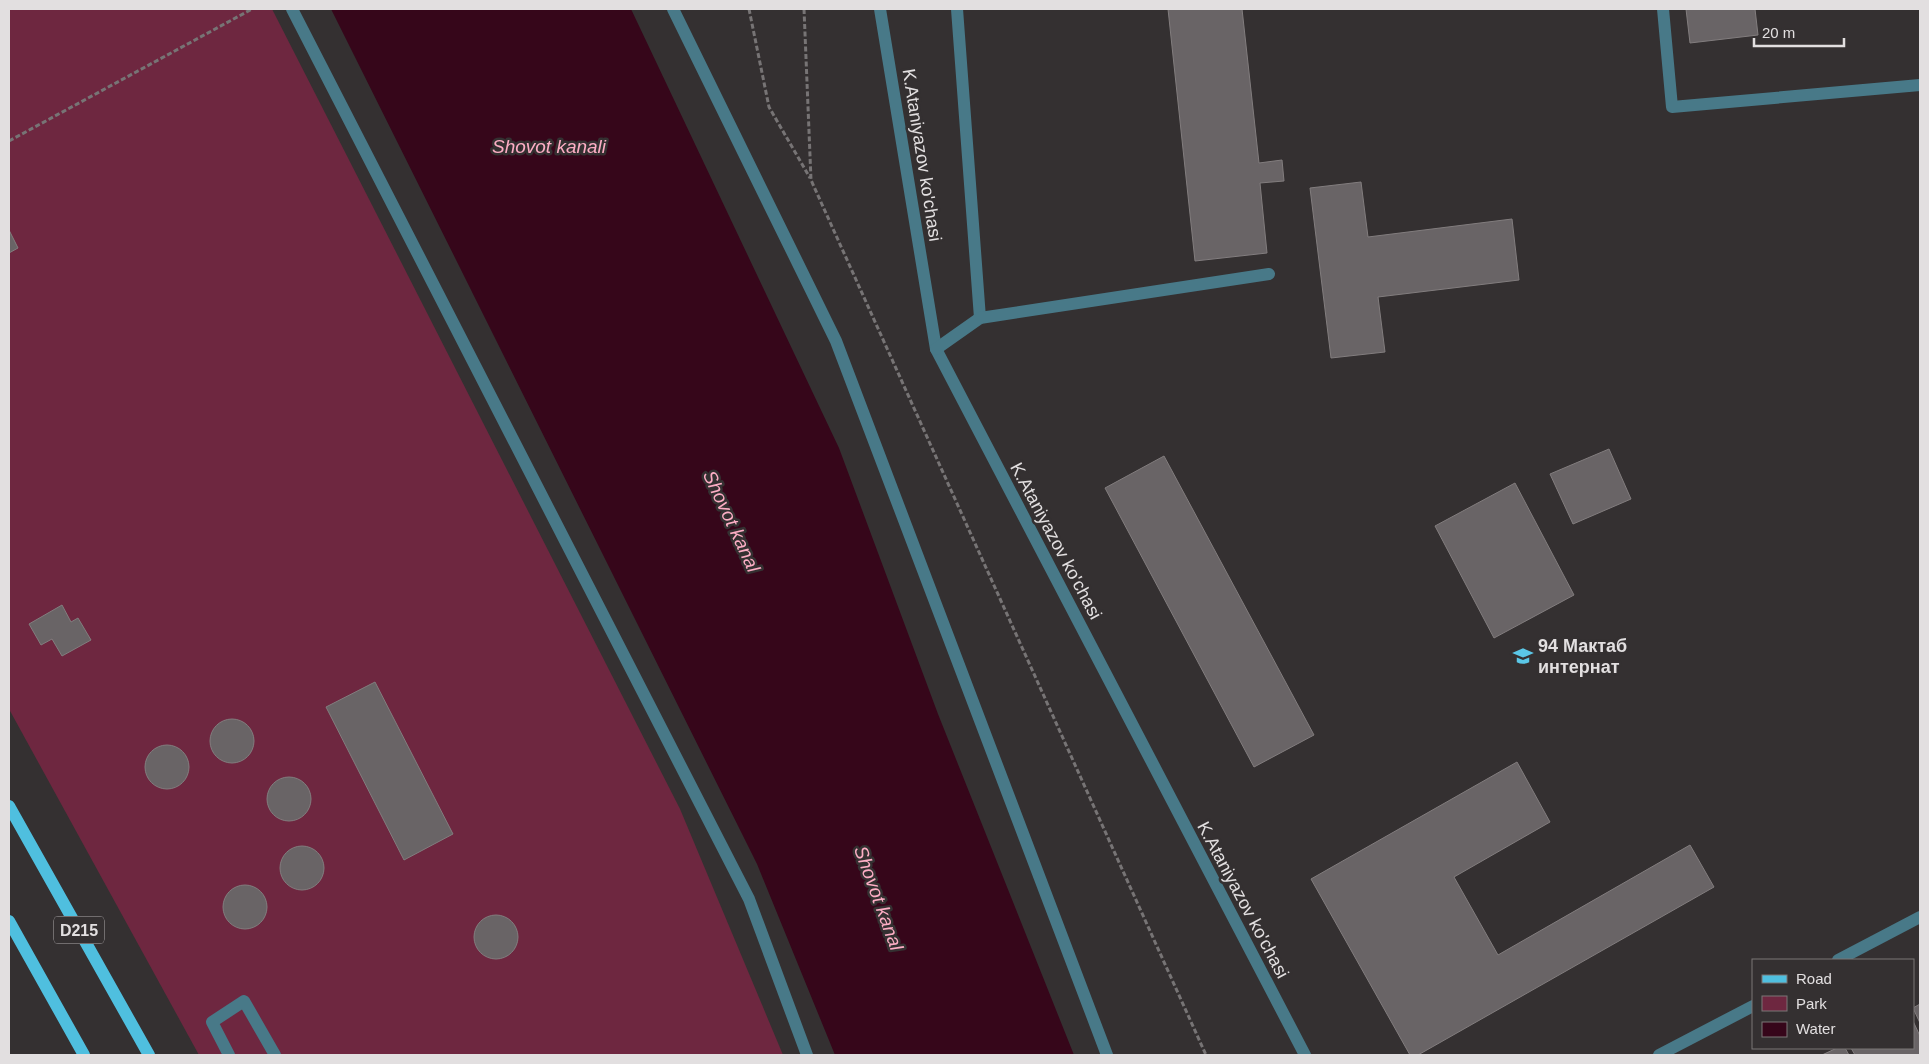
<svg xmlns="http://www.w3.org/2000/svg" width="1929" height="1064" viewBox="0 0 1929 1064" font-family="Helvetica,sans-serif">
<style>
.green{fill:#6e2740}
.water{fill:#36061a}
.building{fill:#696466;stroke:#827d7e}
.lines{fill:none;stroke-linecap:round;stroke-linejoin:round}
.path{stroke:#777475;stroke-width:3;stroke-dasharray:5 2.5;stroke-linecap:butt}
.minor{stroke:#487988;stroke-width:12}
.major{stroke:#4fbfdf;stroke-width:12}
.labels{text-anchor:middle;stroke-width:5;stroke-linejoin:round;paint-order:stroke}
.shield{fill:#343031;stroke:#aeaaac;stroke-width:1}
.shield-label{font-size:16px;font-weight:bold;fill:#e2dfe0}
.street-label{font-size:18px;fill:#e2dfe0;stroke:#343031}
.poi-label{font-size:18px;font-weight:bold;fill:#e2dfe0;stroke:#343031;text-anchor:start}
.water-label{font-size:19px;font-style:italic;fill:#fcadc4;stroke:#343031}
</style>
<rect width="100%" height="100%" fill="#343031"/>
<polygon class="green" points="9,9 272,9 680,809 783,1055 199,1055 9,709"/>
<polygon class="water" points="331,9 631,9 839,448 938,714 1074,1055 835,1055 757,864"/>
<g class="building">
<polygon points="1168,9 1242,9 1259,163 1282,160 1284,181 1260,183 1267,253 1195,261"/>
<polygon points="1686,9 1755,9 1758,35 1690,43"/>
<polygon points="1361,182 1368,237 1512,219 1519,280 1378,297 1385,352 1331,358 1310,188"/>
<polygon points="9,230 18,248 9,253"/>
<polygon points="1609,449 1631,499 1573,524 1550,474"/>
<polygon points="1164,456 1314,735 1254,767 1105,488"/>
<polygon points="1515,483 1574,595 1494,638 1435,526"/>
<polygon points="62,605 71,622 78,618 91,640 62,656 52,639 41,645 29,624"/>
<polygon points="375,682 453,834 404,860 326,707"/>
<circle cx="232" cy="741" r="22"/>
<circle cx="167" cy="767" r="22"/>
<polygon points="1517,762 1550,822 1454,877 1498,955 1690,845 1714,887 1418,1055 1410,1055 1311,879"/>
<circle cx="289" cy="799" r="22"/>
<circle cx="302" cy="868" r="22"/>
<circle cx="245" cy="907" r="22"/>
<circle cx="496" cy="937" r="22"/>
<polygon points="1920,1004 1920,1023 1913,1008"/>
<polygon points="1913,1021 1920,1036 1920,1055 1855,1055 1851,1048 1913,1048"/>
<polygon points="1837,1048 1845,1048 1849,1055 1822,1055"/>
</g>
<g class="lines">
<g class="path">
<polyline points="749,9 769,107 810,178"/>
<polyline points="804,9 811,180 1206,1055"/>
<polyline points="9,141 252,9"/>
</g>
<g class="minor">
<polyline points="292,9 749,899 807,1055"/>
<polyline points="673,9 836,341 1107,1055"/>
<polyline points="880,9 936,349 1305,1055"/>
<polyline points="957,9 980,318"/>
<polyline points="1663,9 1672,107 1920,85"/>
<polyline points="936,349 980,318 1269,274"/>
<polyline points="1838,960 1920,917"/>
<polyline points="229,1055 212,1022 244,1001 275,1055"/>
<polyline points="1659,1055 1753,1006"/>
</g>
<g class="major">
<polyline points="9,806 149,1055"/>
<polyline points="9,921 84,1055"/>
</g>
</g>
<defs>
<symbol id="school-bare" viewBox="-9 -9 18 18"><path d="M0-5L7-2L0 1L-7-2ZM-4 1L0 2.5L4 1V4Q0 6-4 4Z" fill="#5bc7e7" stroke="#343031" stroke-width="2.5" paint-order="stroke"/></symbol>
</defs>
<g fill-rule="evenodd">
<use href="#school-bare" x="1509" y="642" width="28" height="28"/>
</g>
<g class="labels">
<rect class="shield" x="54" y="916.5" width="50" height="27" rx="4"/>
<g class="shield-label">
<text x="79" y="936">D215</text>
</g>
<g class="street-label">
<text transform="translate(922 155) rotate(81)" y="6">K.Ataniyazov ko'chasi</text>
<text transform="translate(1056 541) rotate(62)" y="6">K.Ataniyazov ko'chasi</text>
<text transform="translate(1243 900) rotate(62)" y="6">K.Ataniyazov ko'chasi</text>
</g>
<g class="poi-label">
<text x="1538" y="652">94 Мактаб<tspan x="1538" dy="21">интернат</tspan></text>
</g>
<g class="water-label">
<text x="549" y="153">Shovot kanali</text>
<text transform="translate(732 521) rotate(65)" y="7">Shovot kanal</text>
<text transform="translate(879 898) rotate(70)" y="7">Shovot kanal</text>
</g>
</g>
<rect width="1929" height="1064" fill="none" stroke="#e2dfe0" stroke-width="20"/>
<rect x="1752" y="959" width="162" height="90" fill="#343031" stroke="#7a7677"/>
<rect x="1762" y="975" width="25" height="8" fill="#4fbfdf" stroke="#7a7677"/>
<text x="1796" y="984" font-size="15" fill="#e2dfe0">Road</text>
<rect x="1762" y="996" width="25" height="15" fill="#6e2740" stroke="#7a7677"/>
<text x="1796" y="1009" font-size="15" fill="#e2dfe0">Park</text>
<rect x="1762" y="1022" width="25" height="15" fill="#36061a" stroke="#7a7677"/>
<text x="1796" y="1034" font-size="15" fill="#e2dfe0">Water</text>
<path d="M1754 38v8h90v-8" fill="none" stroke="#e2dfe0" stroke-width="2.5"/>
<text x="1762" y="38" font-size="15" fill="#e2dfe0" stroke="#343031" stroke-width="4" paint-order="stroke">20 m</text>
</svg>
